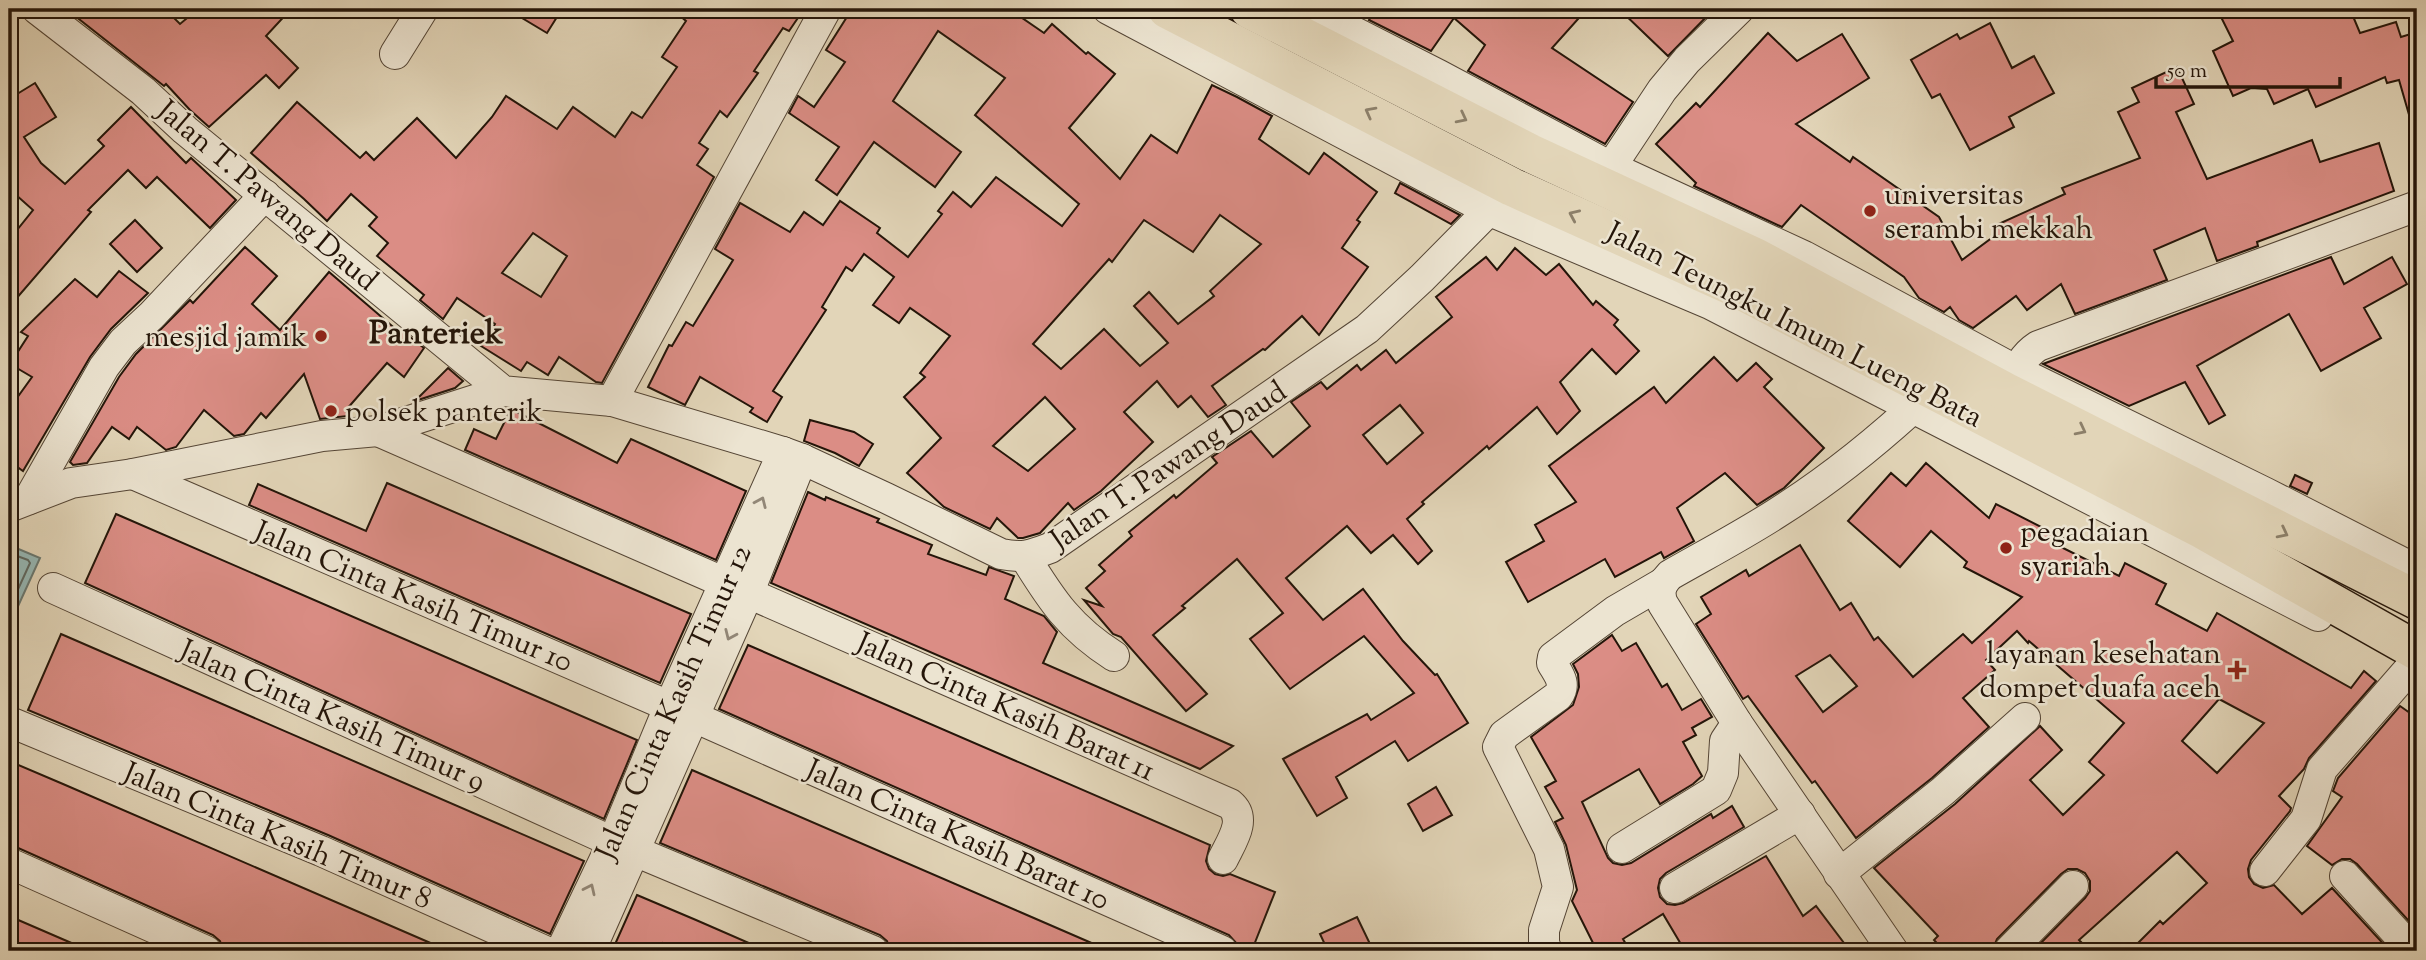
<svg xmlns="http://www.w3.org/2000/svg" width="2426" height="960" viewBox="0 0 2426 960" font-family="'Sorts Mill Goudy',serif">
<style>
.water{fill:#96b8b5;stroke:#687770;stroke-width:2}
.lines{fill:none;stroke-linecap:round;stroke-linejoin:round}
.shore{stroke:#5d665f;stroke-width:2}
.building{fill:#db8d85;stroke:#241509;stroke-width:2;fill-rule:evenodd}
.minor-casing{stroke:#544535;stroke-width:32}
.highway-casing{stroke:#241509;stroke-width:41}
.minor{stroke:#ece4d1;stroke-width:30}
.highway{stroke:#e2d5b8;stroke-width:38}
.oneway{stroke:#8c7f69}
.oneway2{stroke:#928777}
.poi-dot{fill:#8f2418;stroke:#ece4d1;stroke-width:2.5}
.labels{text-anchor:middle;stroke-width:5;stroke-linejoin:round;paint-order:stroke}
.poi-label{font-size:30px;fill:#241509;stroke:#ece4d1;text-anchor:start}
.street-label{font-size:30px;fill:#241509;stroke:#ece4d1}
.quarter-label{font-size:33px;font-weight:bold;fill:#241509;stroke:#ece4d1}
</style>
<rect width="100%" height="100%" fill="#e2d5b8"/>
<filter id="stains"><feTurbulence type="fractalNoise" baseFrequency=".00286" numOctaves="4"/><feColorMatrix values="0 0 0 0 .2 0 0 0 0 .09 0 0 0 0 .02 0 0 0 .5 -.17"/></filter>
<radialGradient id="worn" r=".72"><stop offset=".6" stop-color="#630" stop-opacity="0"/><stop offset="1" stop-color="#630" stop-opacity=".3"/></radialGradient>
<polygon class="water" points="9,545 40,558 9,626"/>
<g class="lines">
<polyline class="shore" points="9,553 28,560 30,563 9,609"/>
</g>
<g class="building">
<polygon points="72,9 165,9 180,24 198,9 291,9 266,36 298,68 279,88 266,75 209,127 190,110 166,84 164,86 70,12"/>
<polygon points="507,9 562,9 547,33"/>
<path d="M672 9H804L789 31 783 28 754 71 758 73 727 117 720 111 699 143 708 149 697 165 714 177 602 383 596 382 559 357 548 375 527 362 521 371 481 346 495 324 457 298 443 319 420 300 424 295 377 256 388 243 369 226 377 217 351 194 327 221 304 199 251 153 297 102 360 158 366 152 374 160 417 118 456 158 492 117 506 96 557 129 573 107 615 137 632 112 642 118 677 67 662 57 686 21ZM533 233 567 256 541 297 502 273Z"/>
<path d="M852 9H1009L1044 33 1052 24 1086 54 1088 52 1115 74 1069 128 1120 179 1151 135 1177 153 1212 85 1237 97 1272 116 1259 139 1309 174 1324 153 1377 192 1357 220 1360 222 1342 248 1368 267 1319 335 1302 316 1265 350 1263 349 1212 386 1226 405 1208 417 1191 396 1178 407 1157 381 1124 412 1153 442 1101 491 1074 510 1068 503 1040 533 1023 538H1018L997 518 990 529 944 507 907 473 941 438 904 397 925 377 920 373 950 336 910 308 899 323 873 305 894 277 864 254 852 271 846 267 822 307 826 310 773 391 782 397 767 422 750 412 753 408 700 377 685 405 648 387 669 345 672 346 686 322 693 326 733 260 715 249 740 203 790 232 804 212 823 225 840 201 880 228 877 233 908 257 942 214 938 211 953 192 971 207 996 177 1062 226 1079 204 975 115 1005 78 938 31 893 101 961 152 935 187 874 142 837 195 816 180 839 147 789 113 798 96 814 107 845 62 826 50ZM1220 215 1261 244 1210 291 1214 296 1178 324 1149 292 1134 306 1168 343 1140 366 1104 329 1061 369 1033 344 1109 259 1112 262 1144 220 1193 252ZM1045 397 1075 429 1028 471 993 446Z"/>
<polygon points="1376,9 1587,9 1552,48 1633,102 1605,144 1468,71 1485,45 1454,18 1431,51 1369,20"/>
<polygon points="1619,9 1714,9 1668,56"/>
<polygon points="2217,9 2350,9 2360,33 2396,22 2401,37 2417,32 2417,125 2412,125 2399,80 2387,83 2385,77 2316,107 2308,89 2274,104 2267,89 2251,88 2233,96 2213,51 2233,41"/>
<polygon points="1990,23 2012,68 2034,56 2054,93 2009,117 2014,127 1970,150 1940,94 1932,98 1911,60 1957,34 1960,39"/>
<polygon points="1768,33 1797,61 1842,34 1869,78 1796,124 1850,162 1853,157 1939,217 1962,260 1997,234 1992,227 2065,194 2062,188 2140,158 2118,112 2139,102 2132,88 2177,67 2194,104 2176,112 2207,179 2312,140 2320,162 2379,143 2394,191 2257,242 2258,246 2217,261 2205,228 2154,250 2167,280 2075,314 2061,284 2027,310 2016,296 1973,328 1959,320 1950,307 1944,312 1919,298 1904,277 1801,205 1782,227 1694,186 1696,183 1656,144 1696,103 1700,107"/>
<polygon points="35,83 56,117 24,137 41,163 65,184 104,146 98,140 131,107 186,163 191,158 236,200 210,228 157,177 146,188 128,170 88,210 91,212 9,307 9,240 33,210 15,194 9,194 9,99"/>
<polygon points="1400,183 1460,215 1451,224 1395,193"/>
<polygon points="135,220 162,248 137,272 110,244"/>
<polygon points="245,247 277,276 252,304 280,330 329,272 399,332 401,330 424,348 404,377 387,363 346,410 348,416 320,419 304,374 266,418 261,413 244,434 234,436 204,410 176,447 166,450 137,427 129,439 112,427 87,463 73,465 70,462 119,377 136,354 190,300 193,303"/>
<path d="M1515 248 1546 275 1559 264 1593 305 1596 301 1618 320 1614 325 1639 351 1616 374 1592 349 1560 382 1580 411 1557 434 1537 407 1489 449 1487 446 1422 502 1424 504 1407 519 1432 551 1418 564 1393 535 1371 553 1347 526 1286 578 1323 620 1363 589 1403 641 1435 675 1437 674 1468 723 1408 761 1395 741 1336 777 1347 798 1317 816 1283 759 1367 714 1371 720 1414 693 1364 636 1290 689 1250 639 1283 613 1237 559 1182 606 1185 608 1153 635 1207 694 1186 711 1121 637 1113 634 1084 600 1102 606 1086 588 1105 571 1099 565 1132 536 1129 532 1174 495 1176 498 1217 463 1212 457 1251 431 1273 457 1310 426 1291 402 1321 382 1327 389 1357 365 1361 370 1386 350 1396 363 1452 317 1436 297 1486 257 1497 270ZM1400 405 1423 433 1387 464 1363 435Z"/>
<polygon points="2331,257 2344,284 2392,257 2407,284 2364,308 2381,338 2321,371 2289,314 2197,366 2225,415 2209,424 2185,382 2129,406 2043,364"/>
<polygon points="119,271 148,293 111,329 90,357 23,471 9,461 9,409 32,377 10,364 28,336 21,332 75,279 97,297"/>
<polygon points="1714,357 1737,381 1756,363 1772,379 1764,387 1824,448 1784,488 1757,505 1725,473 1677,508 1694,541 1664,558 1661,552 1615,577 1605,559 1528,602 1506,562 1544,541 1535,525 1576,502 1549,466 1654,387 1666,403"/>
<polygon points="448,368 463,381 455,388 415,401"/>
<polygon points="511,409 617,463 631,439 746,491 716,560 465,450 474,429 496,439"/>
<polygon points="810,420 854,432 873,444 859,466 835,453 804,441"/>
<path d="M1926 463 1989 518 1996 504 2065 539 2061 547 2119 576 2125 563 2166 584 2156 604 2207 631 2217 613 2351 688 2364 671 2376 681 2309 758 2304 769 2279 796 2291 808 2290 811 2251 860 2248 869 2249 877 2254 884 2263 888 2274 885 2302 914 2332 888 2390 951H2130L2160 921 2163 924 2207 883 2177 852 2079 940 2090 951H2033L2085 898 2090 891V881L2085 873 2077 869H2068L2061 874 1997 939 1992 951H1944L1934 940 1938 936 1874 868 1955 804 2040 726 2062 750 2030 780 2063 815 2104 775 2089 762 2124 723 2029 641 2028 643 2017 631 1986 660 1995 670 1963 698 1989 727 1932 778 1856 838 1815 781 1812 783 1748 696 1743 699 1696 624 1711 614 1701 597 1746 570 1749 576 1800 545 1840 610 1851 603 1874 640 1878 637 1913 677 1963 634 1972 643 2022 597 1964 567 1967 562 1931 531 1900 567 1848 521 1891 473 1906 486ZM1830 655 1857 686 1823 712 1796 676ZM2219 699 2264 723 2217 773 2182 741Z"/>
<polygon points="2295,475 2312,483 2307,494 2290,486"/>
<polygon points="387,483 691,614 660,683 249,505 258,484 366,531"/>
<polygon points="808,492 825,500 826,497 879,519 877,522 932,545 928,554 986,575 989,567 1014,576 1005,599 1044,616 1057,632 1043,663 1233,746 1200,769 771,583"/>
<polygon points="116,514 637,740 604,819 85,583"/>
<polygon points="61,634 584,861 550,934 328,835 28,710"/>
<polygon points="1612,635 1622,651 1636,643 1662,687 1667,684 1682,710 1701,699 1712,717 1692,728 1696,735 1683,742 1702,776 1693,784 1660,804 1639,769 1582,802 1608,858 1613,863 1622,865 1631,863 1711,814 1713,818 1732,806 1744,827 1666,873 1660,879 1658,888 1660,897 1667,904 1675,905 1683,903 1766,856 1803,916 1816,906 1850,951 1685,951 1663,914 1623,939 1630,951 1597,951 1572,901 1577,890 1566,845 1555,822 1563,818 1545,787 1556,781 1531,737 1573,705 1579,687 1578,674 1573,664"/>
<polygon points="748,645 1210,845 1206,861 1209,869 1215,874 1223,876 1230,874 1275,892 1252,950 1237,944 1229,935 719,709"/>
<polygon points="2400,706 2417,718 2417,930 2357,864 2350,859 2342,859 2332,865 2307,846 2342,797 2333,791 2338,778"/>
<polygon points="9,761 63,784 449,951 223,950 220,941 213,935 16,847 9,846"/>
<polygon points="692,770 1020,912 1110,951 890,950 887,941 880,935 660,843"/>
<polygon points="1436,787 1452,815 1423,831 1408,804"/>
<polygon points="637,895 696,920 767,951 681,951 663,943 659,951 612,951"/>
<polygon points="9,916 90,951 9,951"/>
<polygon points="1357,917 1371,946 1359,951 1328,951 1320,934"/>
</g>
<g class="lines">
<defs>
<g id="minor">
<path d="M37 9 143 91 185 130 503 391 612 401 783 452 802 459 886 498 1001 554C1022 558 1029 556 1050 548L1367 329 1422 278 1512 187"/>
<polyline points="1108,9 1490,211 1710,304 2318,616"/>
<polyline points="1309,9 1439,75 1611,167 1804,256 2017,371 2266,493 2417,570"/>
<polyline points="395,54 423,9"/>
<polyline points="1601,182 1662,90 1687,60 1739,9"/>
<path d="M2010 389C2017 371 2021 357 2038 346L2417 206"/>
<polyline points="612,401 826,9"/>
<path d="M378 431 1230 804C1248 819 1231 842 1223 859"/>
<polyline points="133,474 694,717 1222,951"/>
<polyline points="29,499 104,367 123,342 152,315 265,195"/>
<polyline points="9,507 71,483 133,474 322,436 378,431 503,391"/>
<path d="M1025 557C1052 601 1070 628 1114 656"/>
<polyline points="53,588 613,842 873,951"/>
<polyline points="10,722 321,851 545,951"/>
<polyline points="1622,848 1716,790 1723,773 1725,741 1737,723"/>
<polyline points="9,863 206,951"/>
<polyline points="2265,871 2306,819 2322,769 2417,660"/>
<polyline points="1839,874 1943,791 2025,718"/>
<polyline points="2345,876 2413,951"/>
<polyline points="1675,888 1800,814"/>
<polyline points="561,951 613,842 669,707 783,452"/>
<polyline points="590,951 748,594 802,459"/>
<path d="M1547 951 1544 943V930L1558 887 1549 849 1498 747 1504 735 1558 696C1567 683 1558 674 1552 663L1553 657 1615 611 1663 583"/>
<path d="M1893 951 1737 723 1663 604C1658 592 1661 584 1670 575 1705 555 1743 535 1777 513 1831 479 1880 439 1926 396"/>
<polyline points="2009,951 2073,886"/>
</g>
<g id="highway">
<polyline points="1167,9 1512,187 1734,287 2203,530 2417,651"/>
<polyline points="1249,9 1530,153 1755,257 2008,393 2417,600"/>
</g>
</defs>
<use href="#minor" class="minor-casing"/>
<use href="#highway" class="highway-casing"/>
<use href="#minor" class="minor"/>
<use href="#highway" class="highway"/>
</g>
<defs><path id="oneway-chevron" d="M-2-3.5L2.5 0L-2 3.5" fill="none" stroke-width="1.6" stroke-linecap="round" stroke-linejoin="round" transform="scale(1.75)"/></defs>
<g class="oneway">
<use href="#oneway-chevron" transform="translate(1370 112) rotate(-152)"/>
<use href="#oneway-chevron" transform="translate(1462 118) rotate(27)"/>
<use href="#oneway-chevron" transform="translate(1574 215) rotate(-156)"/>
<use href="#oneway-chevron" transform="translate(2081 430) rotate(27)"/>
<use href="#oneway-chevron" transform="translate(2283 533) rotate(27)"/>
</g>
<g class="oneway2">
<use href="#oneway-chevron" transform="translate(761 502) rotate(-66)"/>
<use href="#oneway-chevron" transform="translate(730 635) rotate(114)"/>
<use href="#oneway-chevron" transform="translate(590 889) rotate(-65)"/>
</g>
<g class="poi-dot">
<circle cx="1870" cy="211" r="7"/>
<circle cx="321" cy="336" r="7"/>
<circle cx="331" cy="411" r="7"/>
<circle cx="2006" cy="548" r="7"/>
<path d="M2233.5 659.5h7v7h7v7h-7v7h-7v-7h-7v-7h7z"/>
</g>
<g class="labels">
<g class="poi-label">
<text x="1884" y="204">universitas<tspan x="1884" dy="34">serambi mekkah</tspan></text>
<text x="307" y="346" text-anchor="end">mesjid jamik</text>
<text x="345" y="421">polsek panterik</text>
<text x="2020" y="541">pegadaian<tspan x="2020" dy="34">syariah</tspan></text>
<text x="2221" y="663" text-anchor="end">layanan kesehatan<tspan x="2221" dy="34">dompet duafa aceh</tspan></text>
</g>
<g class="street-label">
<text transform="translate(268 195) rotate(40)" y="10">Jalan T. Pawang Daud</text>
<text transform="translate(1795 324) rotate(27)" y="10">Jalan Teungku Imum Lueng Bata</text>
<text transform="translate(1168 465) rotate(-34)" y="10">Jalan T. Pawang Daud</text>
<text transform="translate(414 596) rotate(23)" y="10">Jalan Cinta Kasih Timur 10</text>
<text transform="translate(673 702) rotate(-66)" y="10">Jalan Cinta Kasih Timur 12</text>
<text transform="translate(1006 706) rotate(24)" y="10">Jalan Cinta Kasih Barat 11</text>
<text transform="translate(333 715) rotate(24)" y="10">Jalan Cinta Kasih Timur 9</text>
<text transform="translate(958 834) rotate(24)" y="10">Jalan Cinta Kasih Barat 10</text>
<text transform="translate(278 835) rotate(23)" y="10">Jalan Cinta Kasih Timur 8</text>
</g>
<g class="quarter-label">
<text x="436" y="343">Panteriek</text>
</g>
</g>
<rect width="2426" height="960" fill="none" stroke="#e2d5b8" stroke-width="35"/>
<rect x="10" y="10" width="2405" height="939" fill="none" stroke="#241509" stroke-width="3.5"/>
<rect x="18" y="18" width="2391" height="925" fill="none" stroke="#241509" stroke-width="2"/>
<path d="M2156 77v10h184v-10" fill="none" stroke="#241509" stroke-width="3.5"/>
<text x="2167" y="77" font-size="21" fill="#241509" stroke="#ece4d1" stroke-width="5" paint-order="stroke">50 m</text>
<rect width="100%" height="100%" filter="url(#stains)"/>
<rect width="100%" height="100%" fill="url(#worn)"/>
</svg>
